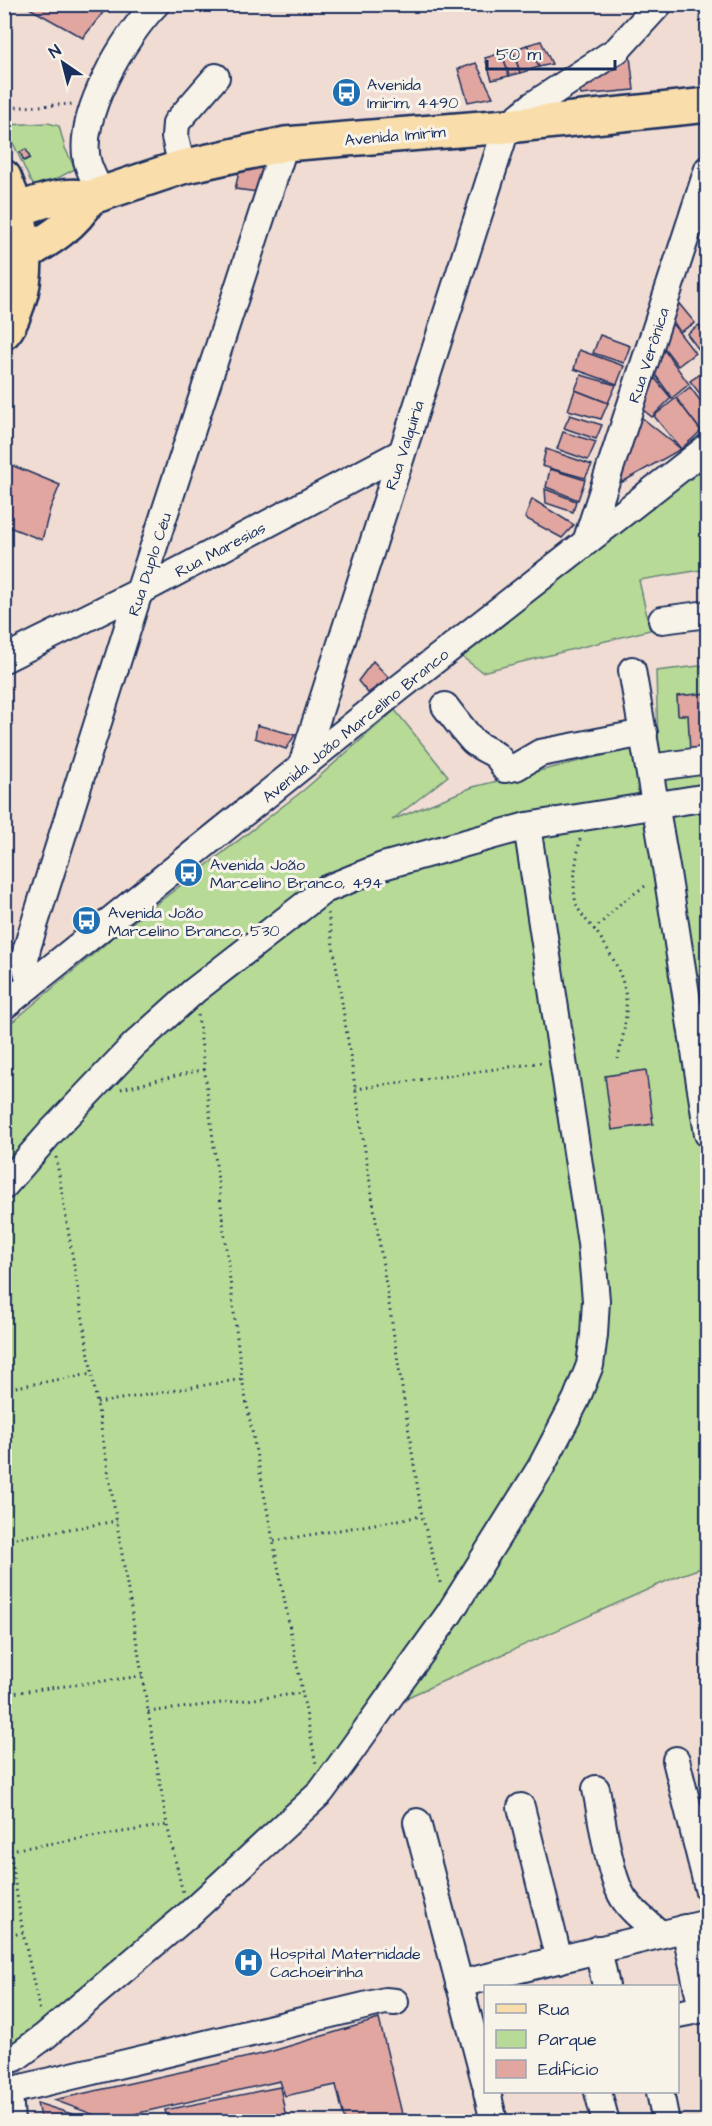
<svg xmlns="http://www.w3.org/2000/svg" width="712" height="2126" viewBox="0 0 712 2126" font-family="'Architects Daughter',sans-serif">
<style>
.green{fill:#b7db96;stroke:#69857a;stroke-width:1.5}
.building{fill:#e1a6a0;stroke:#1b2f5e;stroke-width:1.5}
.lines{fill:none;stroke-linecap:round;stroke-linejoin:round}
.minor-casing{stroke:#1b2f5e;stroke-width:30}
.major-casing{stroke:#1b2f5e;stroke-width:38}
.path{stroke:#1b2f5e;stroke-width:3;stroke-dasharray:1.5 4.5;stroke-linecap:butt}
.minor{stroke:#f7f3e8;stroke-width:26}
.major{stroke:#f9deab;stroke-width:33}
.labels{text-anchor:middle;stroke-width:6;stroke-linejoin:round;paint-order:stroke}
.poi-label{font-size:16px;fill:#1b2f5e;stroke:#f7f3e8;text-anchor:start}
.street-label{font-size:16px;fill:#1b2f5e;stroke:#f7f3e8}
</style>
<rect width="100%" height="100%" fill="#f0dcd2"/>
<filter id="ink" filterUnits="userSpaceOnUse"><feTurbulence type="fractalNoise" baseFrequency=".0167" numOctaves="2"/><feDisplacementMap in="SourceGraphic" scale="12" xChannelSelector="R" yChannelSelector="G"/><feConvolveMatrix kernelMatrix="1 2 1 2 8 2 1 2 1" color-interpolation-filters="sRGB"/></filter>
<g filter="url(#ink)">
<g class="green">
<polygon points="48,123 59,126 65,148 75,169 41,187 35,187 30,180 5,125"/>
<polygon points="707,460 707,569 639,580 650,630 482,672 457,653"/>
<polygon points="707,665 707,1566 678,1576 410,1696 388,1713 343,1774 5,2066 5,1028 115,936 305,789 395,710 448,776 392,820 473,787 658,742 656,671"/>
</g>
<g class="building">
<polygon points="28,4 109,4 109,5 83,38 29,8"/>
<polygon points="541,41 552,64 539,67 527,45"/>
<polygon points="527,45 539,67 520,73 513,50"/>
<polygon points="629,48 634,90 581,95 578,87"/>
<polygon points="513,50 520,73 509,76 502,53"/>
<polygon points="502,53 509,76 492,80 485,58"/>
<polygon points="476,63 493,97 468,102 458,69"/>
<polygon points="26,149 30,158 24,161 20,152"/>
<polygon points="261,160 267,168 258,192 235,189 240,168"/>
<polygon points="676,300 695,323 680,332 671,318"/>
<polygon points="671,322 695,353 678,366 662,345"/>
<polygon points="699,325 708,337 708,352 703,355 687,334"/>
<polygon points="600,335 630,346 624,363 593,353"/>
<polygon points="662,347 689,384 672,398 654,373"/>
<polygon points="579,350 624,366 617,384 574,369"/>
<polygon points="708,369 708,404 690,381"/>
<polygon points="581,375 616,385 608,403 575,390"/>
<polygon points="653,376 671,398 652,417 642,409"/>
<polygon points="690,387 708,411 708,427 701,431 676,398"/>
<polygon points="575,390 608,403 601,419 568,410"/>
<polygon points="676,398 701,431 681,449 654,416"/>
<polygon points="570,415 602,425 596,439 564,428"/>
<polygon points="641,417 681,449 617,485"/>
<polygon points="563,432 596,442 588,460 557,449"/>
<polygon points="546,449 592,465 585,478 542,466"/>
<polygon points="4,462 60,485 50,509 42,540 4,525"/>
<polygon points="550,469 585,480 578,500 546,487"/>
<polygon points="545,489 576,501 573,512 546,503"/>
<polygon points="532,499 574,525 562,538 525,518"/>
<polygon points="373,661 389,678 368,693 358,681"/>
<polygon points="708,693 708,713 706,713 708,751 690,752 688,715 678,715 677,696"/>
<polygon points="257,725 295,735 286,749 255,738"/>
<polygon points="646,1070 653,1124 612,1130 605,1076"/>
<polygon points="379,2019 404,2122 345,2122 336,2085 285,2096 280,2081 108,2120 54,2100 266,2053"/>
<polygon points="280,2087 287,2122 168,2122 165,2110"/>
<polygon points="37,2103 97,2122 41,2122"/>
</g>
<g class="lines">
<defs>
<g id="minor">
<polyline points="182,167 175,137 176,123 216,77"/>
<path d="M101 194C97 184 91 174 88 164 74 119 125 35 156 4"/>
<polyline points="587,539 708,169"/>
<polyline points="662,620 708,614"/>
<polyline points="4,659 139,592 401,453"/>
<polyline points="632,670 667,873 708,1134"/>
<path d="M445 706C454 718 463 730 473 741 486 753 497 749 505 769L516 767 540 753 644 733"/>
<polyline points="302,765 507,126 533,105 617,50 659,4"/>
<polyline points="650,768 708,760"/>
<polyline points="30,985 25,961 27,948 139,592 285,144"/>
<polyline points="4,1006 398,689 708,447"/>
<polyline points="4,1186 51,1132 134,1045 194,991 324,890 383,866 527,826 708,797"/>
<polyline points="676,1760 708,1888"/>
<path d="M596 1789C602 1818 608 1868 621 1894 629 1910 647 1922 660 1934"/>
<polyline points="521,1807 559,1960"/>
<polyline points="417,1822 486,2085"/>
<polyline points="685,1928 702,2009"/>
<polyline points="598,1949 606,1986"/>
<polyline points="459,1984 708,1923"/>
<polyline points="678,2014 708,2008"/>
<polyline points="4,2061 15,2058 45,2036 188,1915 321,1792 343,1762 449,1614 541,1467 576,1400 590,1365 594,1335 596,1300 591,1243 527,826"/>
<polyline points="487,2092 494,2122"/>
<polyline points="598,2092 606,2122"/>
<polyline points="660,2092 666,2122"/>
<polyline points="11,2122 9,2091 385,2001 395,2002"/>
</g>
<g id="major">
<path d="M4 177C21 217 33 260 18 303 14 313 12 323 4 332"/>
<path d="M4 214C33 206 59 191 89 198L182 167 285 144 507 126 708 105"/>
<path d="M7 264C37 246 72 230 89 198"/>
</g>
</defs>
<use href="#minor" class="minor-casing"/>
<use href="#major" class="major-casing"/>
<g class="path">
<polyline points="4,108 74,104"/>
<path d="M580 839C577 858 571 883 576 903 580 916 592 925 600 937 631 985 631 1004 618 1059"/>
<polyline points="328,913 422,1516 441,1586"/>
<polyline points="594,930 621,903 648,884"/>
<polyline points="198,1015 242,1379 316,1764"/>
<polyline points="121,1089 205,1069"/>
<polyline points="355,1089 544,1062"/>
<polyline points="56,1157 167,1825 183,1893"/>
<polyline points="4,1389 91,1374"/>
<polyline points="97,1403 242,1379"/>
<polyline points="4,1540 117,1521"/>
<polyline points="274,1541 422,1516"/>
<polyline points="4,1694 142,1676"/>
<polyline points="148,1712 303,1693"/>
<polyline points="4,1813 23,1933 40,2012"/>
<polyline points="10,1850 167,1825"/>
<polyline points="4,1936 23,1933"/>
</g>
<use href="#minor" class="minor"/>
<use href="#major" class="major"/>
</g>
</g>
<defs>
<symbol id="bus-disc" viewBox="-11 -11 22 22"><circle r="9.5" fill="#1f6fb2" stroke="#f7f3e8"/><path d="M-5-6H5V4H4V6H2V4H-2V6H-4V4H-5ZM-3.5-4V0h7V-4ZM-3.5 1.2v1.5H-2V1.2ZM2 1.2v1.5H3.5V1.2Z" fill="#fff"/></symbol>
<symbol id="hospital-disc" viewBox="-11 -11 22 22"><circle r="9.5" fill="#1f6fb2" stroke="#f7f3e8"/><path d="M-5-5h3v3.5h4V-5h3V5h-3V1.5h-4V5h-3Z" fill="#fff"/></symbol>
</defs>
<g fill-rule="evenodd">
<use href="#bus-disc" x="330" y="76" width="33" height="33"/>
<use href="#bus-disc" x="172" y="856" width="33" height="33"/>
<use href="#bus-disc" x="70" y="904" width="33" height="33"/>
<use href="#hospital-disc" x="232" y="1946" width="33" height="33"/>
</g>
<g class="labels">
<g class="poi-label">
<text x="367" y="90">Avenida<tspan x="367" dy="18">Imirim, 4490</tspan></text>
<text x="210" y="870">Avenida João<tspan x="210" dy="18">Marcelino Branco, 494</tspan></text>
<text x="108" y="918">Avenida João<tspan x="108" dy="18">Marcelino Branco, 530</tspan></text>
<text x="270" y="1959">Hospital Maternidade<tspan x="270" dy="18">Cachoeirinha</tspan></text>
</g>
<g class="street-label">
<text transform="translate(395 135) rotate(-5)" y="6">Avenida Imirim</text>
<text transform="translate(648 355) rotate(-72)" y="6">Rua Verônica</text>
<text transform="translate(404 445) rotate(-72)" y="6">Rua Valquiria</text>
<text transform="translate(220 549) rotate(-28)" y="6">Rua Maresias</text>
<text transform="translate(149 564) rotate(-72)" y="6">Rua Duplo Céu</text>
<text transform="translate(355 725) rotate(-39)" y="6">Avenida João Marcelino Branco</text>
</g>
</g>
<rect width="712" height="2126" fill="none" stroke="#f7f3e8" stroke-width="24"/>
<rect x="12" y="12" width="688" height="2102" fill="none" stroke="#1b2f5e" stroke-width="2" filter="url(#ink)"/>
<rect x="484" y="1985" width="195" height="108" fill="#f7f3e8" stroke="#9fa5b1" stroke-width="1.5"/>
<rect x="496" y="2004" width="30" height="9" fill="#f9deab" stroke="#9fa5b1" stroke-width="1.5"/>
<text x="538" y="2015" font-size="18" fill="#1b2f5e">Rua</text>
<rect x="496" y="2030" width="30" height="18" fill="#b7db96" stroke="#9fa5b1" stroke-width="1.5"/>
<text x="538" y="2045" font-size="18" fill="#1b2f5e">Parque</text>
<rect x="496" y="2060" width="30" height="18" fill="#e1a6a0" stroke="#9fa5b1" stroke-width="1.5"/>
<text x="538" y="2075" font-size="18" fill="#1b2f5e">Edifício</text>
<g transform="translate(63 63) rotate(325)" stroke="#f7f3e8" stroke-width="4.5" paint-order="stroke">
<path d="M0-4.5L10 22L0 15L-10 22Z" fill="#1b2f5e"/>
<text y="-9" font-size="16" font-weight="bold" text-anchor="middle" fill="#1b2f5e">N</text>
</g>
<path d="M487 60v9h128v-9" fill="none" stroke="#1b2f5e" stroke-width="3"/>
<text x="496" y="60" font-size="18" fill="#1b2f5e" stroke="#f7f3e8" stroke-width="4.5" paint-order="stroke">50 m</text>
</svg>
